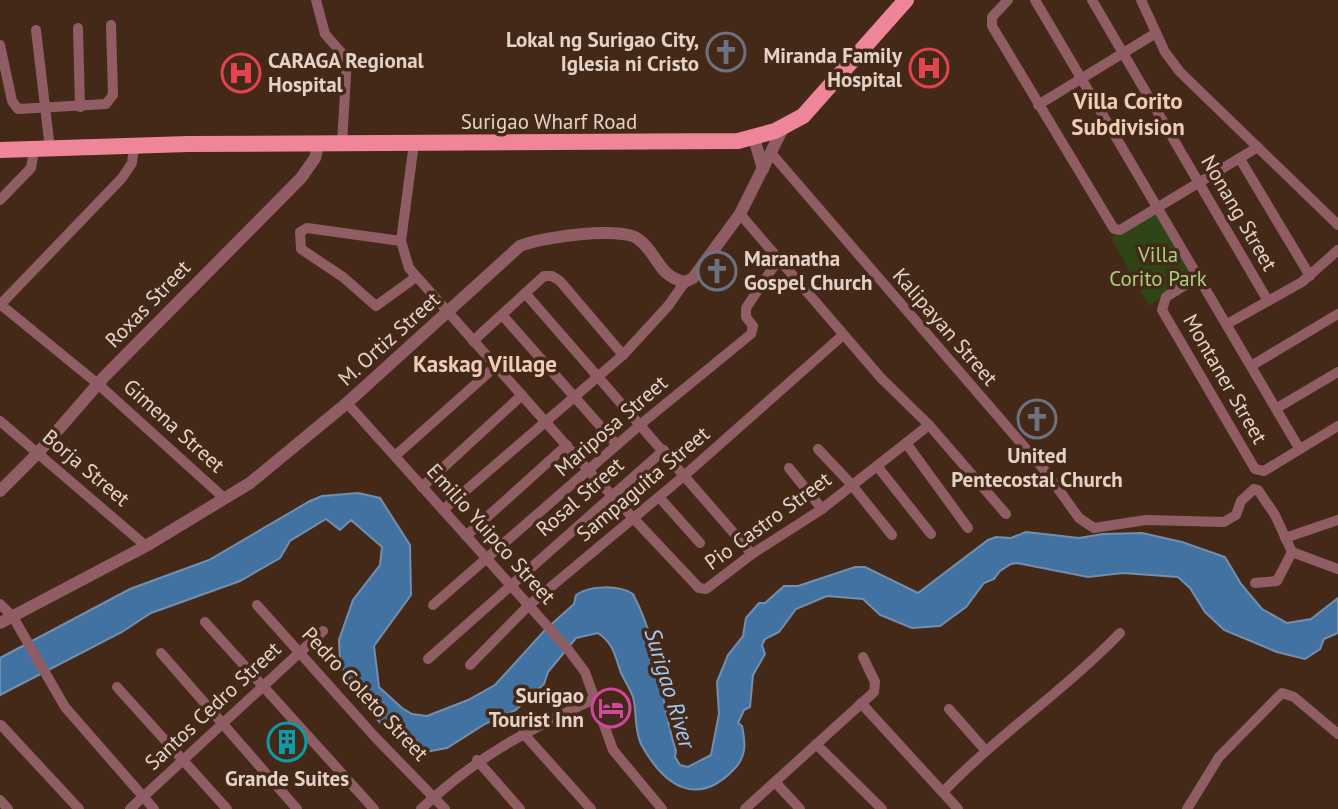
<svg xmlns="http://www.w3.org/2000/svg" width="1338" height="809" viewBox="0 0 1338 809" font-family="'PT Sans',sans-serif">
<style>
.green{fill:#304516}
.water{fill:#4272a2;stroke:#738fad;stroke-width:2}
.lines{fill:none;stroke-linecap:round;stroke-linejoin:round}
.minor{stroke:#905d65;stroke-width:10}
.tertiary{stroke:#905d65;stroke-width:12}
.primary{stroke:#ee8598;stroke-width:16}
.labels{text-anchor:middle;stroke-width:7;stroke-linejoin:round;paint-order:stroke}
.poi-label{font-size:21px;font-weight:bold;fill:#e4d2c8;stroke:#442919;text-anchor:end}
.street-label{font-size:21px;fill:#e4d2c8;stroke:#442919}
.park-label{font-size:21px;fill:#a7d17b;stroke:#442919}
.neighbourhood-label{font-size:23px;font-weight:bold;fill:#efccb8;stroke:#442919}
.water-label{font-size:23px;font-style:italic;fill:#a2cbf5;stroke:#442919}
</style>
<rect width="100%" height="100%" fill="#442919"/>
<polygon class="green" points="1156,211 1195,276 1149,306 1111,238"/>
<path class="water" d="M358 493 380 498 410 545 411 595 374 646 379 687 402 708 412 714 427 716 468 700 495 685 545 630 574 604 576 595C590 585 619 585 633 594 662 650 658 695 676 751L675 757 680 765 688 767 711 755 719 714 717 682 728 655 743 636 746 618 759 603H765L784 586H798L855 567H865L918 593 988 540 996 537 1011 538 1026 532 1079 538 1103 534 1142 533 1182 542 1225 557 1241 584 1262 609 1287 623 1311 619 1338 598V633L1324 639 1320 649 1305 659 1277 652 1224 630 1205 612 1190 588 1178 577 1123 573 1088 577 1017 563 1011 564 1000 571 994 579 984 583 966 607 940 626 912 628 880 615 863 599 827 596 796 609 779 632 765 639 762 645 765 654 753 675 750 707 744 710 738 723 742 726C745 741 747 753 737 766 699 809 665 788 641 744 634 729 637 712 633 697 630 689 625 681 621 673 615 656 614 644 598 633L576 638 548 672 544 684 516 710 485 724 447 748 420 753 405 748 359 701 355 687 340 665 339 640 353 600 380 565 382 547 351 520 340 530 326 519 290 541 280 558 240 581 151 613 122 632 0 695V658L130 589 209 560 310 501 322 496Z"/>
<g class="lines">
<g class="minor">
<polyline points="316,0 325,34 347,59 342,143"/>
<polyline points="1008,0 992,17 992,26 1114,229 1120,230 1258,147"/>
<polyline points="1035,0 1299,448"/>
<polyline points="1092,0 1268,301"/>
<polyline points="1141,0 1165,52 1180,72 1338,225"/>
<polyline points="78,28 80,107"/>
<polyline points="36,30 50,149"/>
<polyline points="0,45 12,101 18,109 106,104 113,95 111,25"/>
<polyline points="1038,105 1156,33"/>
<polyline points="414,143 401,241 409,268 589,471 699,588 706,589 752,554 822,509 929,425 881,378 740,214"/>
<polyline points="771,153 1046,472 1079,518 1094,528 1146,520 1224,522 1236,515 1241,501 1254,489 1258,490 1275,515 1292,552 1338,569"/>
<polyline points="1240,159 1310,276"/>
<polyline points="0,200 31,168 34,150"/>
<polyline points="401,241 307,228 300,232 301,249 343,277 376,306 416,277"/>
<polyline points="1198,277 1166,297 1162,310 1255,469 1264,471 1338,426"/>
<polyline points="525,293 752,554"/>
<polyline points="0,304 98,384 224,498"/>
<polyline points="0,305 122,178 132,163 134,147"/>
<polyline points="503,316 617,445"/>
<polyline points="1227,324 1302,282 1338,250"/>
<polyline points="473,341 544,276 552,276 560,281 623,355"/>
<polyline points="1251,366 1338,314"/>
<polyline points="347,403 567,648 585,672 613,750 662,809"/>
<polyline points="1277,408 1338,372"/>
<polyline points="0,421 146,546"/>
<polyline points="929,425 1006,514"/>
<polyline points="906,443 968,528"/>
<polyline points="818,449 851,484 892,535"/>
<polyline points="395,456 496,366"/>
<polyline points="877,466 931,534"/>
<polyline points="789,468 822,509"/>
<polyline points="422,487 522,395"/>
<polyline points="659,497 700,543"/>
<polyline points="443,510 623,355 668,306 685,282"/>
<polyline points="466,536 567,445"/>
<polyline points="1285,538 1338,520"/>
<polyline points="1255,583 1277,581 1292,552"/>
<polyline points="0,604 13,617 65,707 154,809"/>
<polyline points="257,605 375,737 445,809"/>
<polyline points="433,605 641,424 751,334 753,326 746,317 746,308 778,260"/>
<polyline points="205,622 374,809"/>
<polyline points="161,653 297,809"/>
<polyline points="428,659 664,450"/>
<polyline points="470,665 528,606 685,475 843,335"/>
<polyline points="117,687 227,809"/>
<polyline points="861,703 958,809"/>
<polyline points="949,709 986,751"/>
<polyline points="1,725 79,809"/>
<polyline points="523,733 591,809"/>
<polyline points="816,744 882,809"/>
<polyline points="477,760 520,809"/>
<polyline points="775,782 800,809"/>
<path d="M943 792C998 735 1065 690 1120 633"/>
<polyline points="0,800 8,809"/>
<polyline points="130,809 323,631"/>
<path d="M421 809C479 755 523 733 594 699"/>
<polyline points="745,809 874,692 875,682 863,657"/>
<polyline points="1187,809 1219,757 1282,693 1294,697 1338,734"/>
</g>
<g class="tertiary">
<polyline points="754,138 763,169"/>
<polyline points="0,491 38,453 104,377 301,178 315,158 319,143"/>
<path d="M0 623 146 546 250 483 347 403 520 246C540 237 621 226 638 239 658 253 658 277 685 282L693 278 740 214 783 128"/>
</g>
<polyline class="primary" points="0,150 188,144 738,141 775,131 803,116 906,0"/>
</g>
<defs>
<symbol id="church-ring" viewBox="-11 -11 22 22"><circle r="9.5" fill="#442919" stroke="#6b7280" stroke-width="1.5"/><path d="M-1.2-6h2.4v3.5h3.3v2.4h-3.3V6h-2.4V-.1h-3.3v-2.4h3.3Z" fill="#6b7280"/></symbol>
<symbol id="hospital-ring" viewBox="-11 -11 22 22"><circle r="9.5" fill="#442919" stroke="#e0444e" stroke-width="1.5"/><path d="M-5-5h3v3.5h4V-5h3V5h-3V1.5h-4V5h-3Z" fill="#e0444e"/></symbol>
<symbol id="hotel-ring" viewBox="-11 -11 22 22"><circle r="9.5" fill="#442919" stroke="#d1479c" stroke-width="1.5"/><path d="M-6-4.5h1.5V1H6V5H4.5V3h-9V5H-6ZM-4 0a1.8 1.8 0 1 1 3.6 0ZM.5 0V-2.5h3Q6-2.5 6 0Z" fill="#d1479c"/></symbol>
<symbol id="building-ring" viewBox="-11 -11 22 22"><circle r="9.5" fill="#442919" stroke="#0f9aa8" stroke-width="1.5"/><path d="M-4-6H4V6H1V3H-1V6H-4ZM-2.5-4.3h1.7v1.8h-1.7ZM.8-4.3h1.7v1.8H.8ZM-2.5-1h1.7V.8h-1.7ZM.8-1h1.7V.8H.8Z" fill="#0f9aa8"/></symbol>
</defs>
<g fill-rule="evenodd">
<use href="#church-ring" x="704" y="30" width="44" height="44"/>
<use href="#hospital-ring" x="907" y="46" width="44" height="44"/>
<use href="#hospital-ring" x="219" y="51" width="44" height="44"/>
<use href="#church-ring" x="695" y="249" width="44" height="44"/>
<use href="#church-ring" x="1015" y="397" width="44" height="44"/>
<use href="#hotel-ring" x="589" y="686" width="44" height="44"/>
<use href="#building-ring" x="265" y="720" width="44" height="44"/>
</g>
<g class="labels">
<g class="poi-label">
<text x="699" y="47">Lokal ng Surigao City,<tspan x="699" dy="24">Iglesia ni Cristo</tspan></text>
<text x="902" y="63">Miranda Family<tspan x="902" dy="24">Hospital</tspan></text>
<text x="268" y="68" text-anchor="start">CARAGA Regional<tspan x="268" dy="24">Hospital</tspan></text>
<text x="744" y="266" text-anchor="start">Maranatha<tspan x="744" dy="24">Gospel Church</tspan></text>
<text x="1037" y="463" text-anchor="middle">United<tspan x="1037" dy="24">Pentecostal Church</tspan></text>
<text x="584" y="703">Surigao<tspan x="584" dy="24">Tourist Inn</tspan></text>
<text x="287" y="786" text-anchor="middle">Grande Suites</text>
</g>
<g class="street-label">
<text x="549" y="129">Surigao Wharf Road</text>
<text transform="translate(1239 213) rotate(60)" y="7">Nonang Street</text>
<text transform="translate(148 304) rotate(-46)" y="7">Roxas Street</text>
<text transform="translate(945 327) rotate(49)" y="7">Kalipayan Street</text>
<text transform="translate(389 339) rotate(-42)" y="7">M. Ortiz Street</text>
<text transform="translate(1225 379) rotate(60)" y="7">Montaner Street</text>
<text transform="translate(174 426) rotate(42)" y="7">Gimena Street</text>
<text transform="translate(611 426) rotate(-41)" y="7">Mariposa Street</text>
<text transform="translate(86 468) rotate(40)" y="7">Borja Street</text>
<text transform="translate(643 484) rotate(-40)" y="7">Sampaguita Street</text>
<text transform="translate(580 497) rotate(-41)" y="7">Rosal Street</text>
<text transform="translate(768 521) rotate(-36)" y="7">Pio Castro Street</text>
<text transform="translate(491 534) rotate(48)" y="7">Emilio Yuipco Street</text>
<text transform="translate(365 694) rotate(47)" y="7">Pedro Coleto Street</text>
<text transform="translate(213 706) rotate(-43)" y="7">Santos Cedro Street</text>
</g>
<g class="park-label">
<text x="1158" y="262">Villa<tspan x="1158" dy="24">Corito Park</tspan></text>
</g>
<g class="neighbourhood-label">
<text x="1128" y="109">Villa Corito<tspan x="1128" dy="26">Subdivision</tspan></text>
<text x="485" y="372">Kaskag Village</text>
</g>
<g class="water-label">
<text transform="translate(670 688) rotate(73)" y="8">Surigao River</text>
</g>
</g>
</svg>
